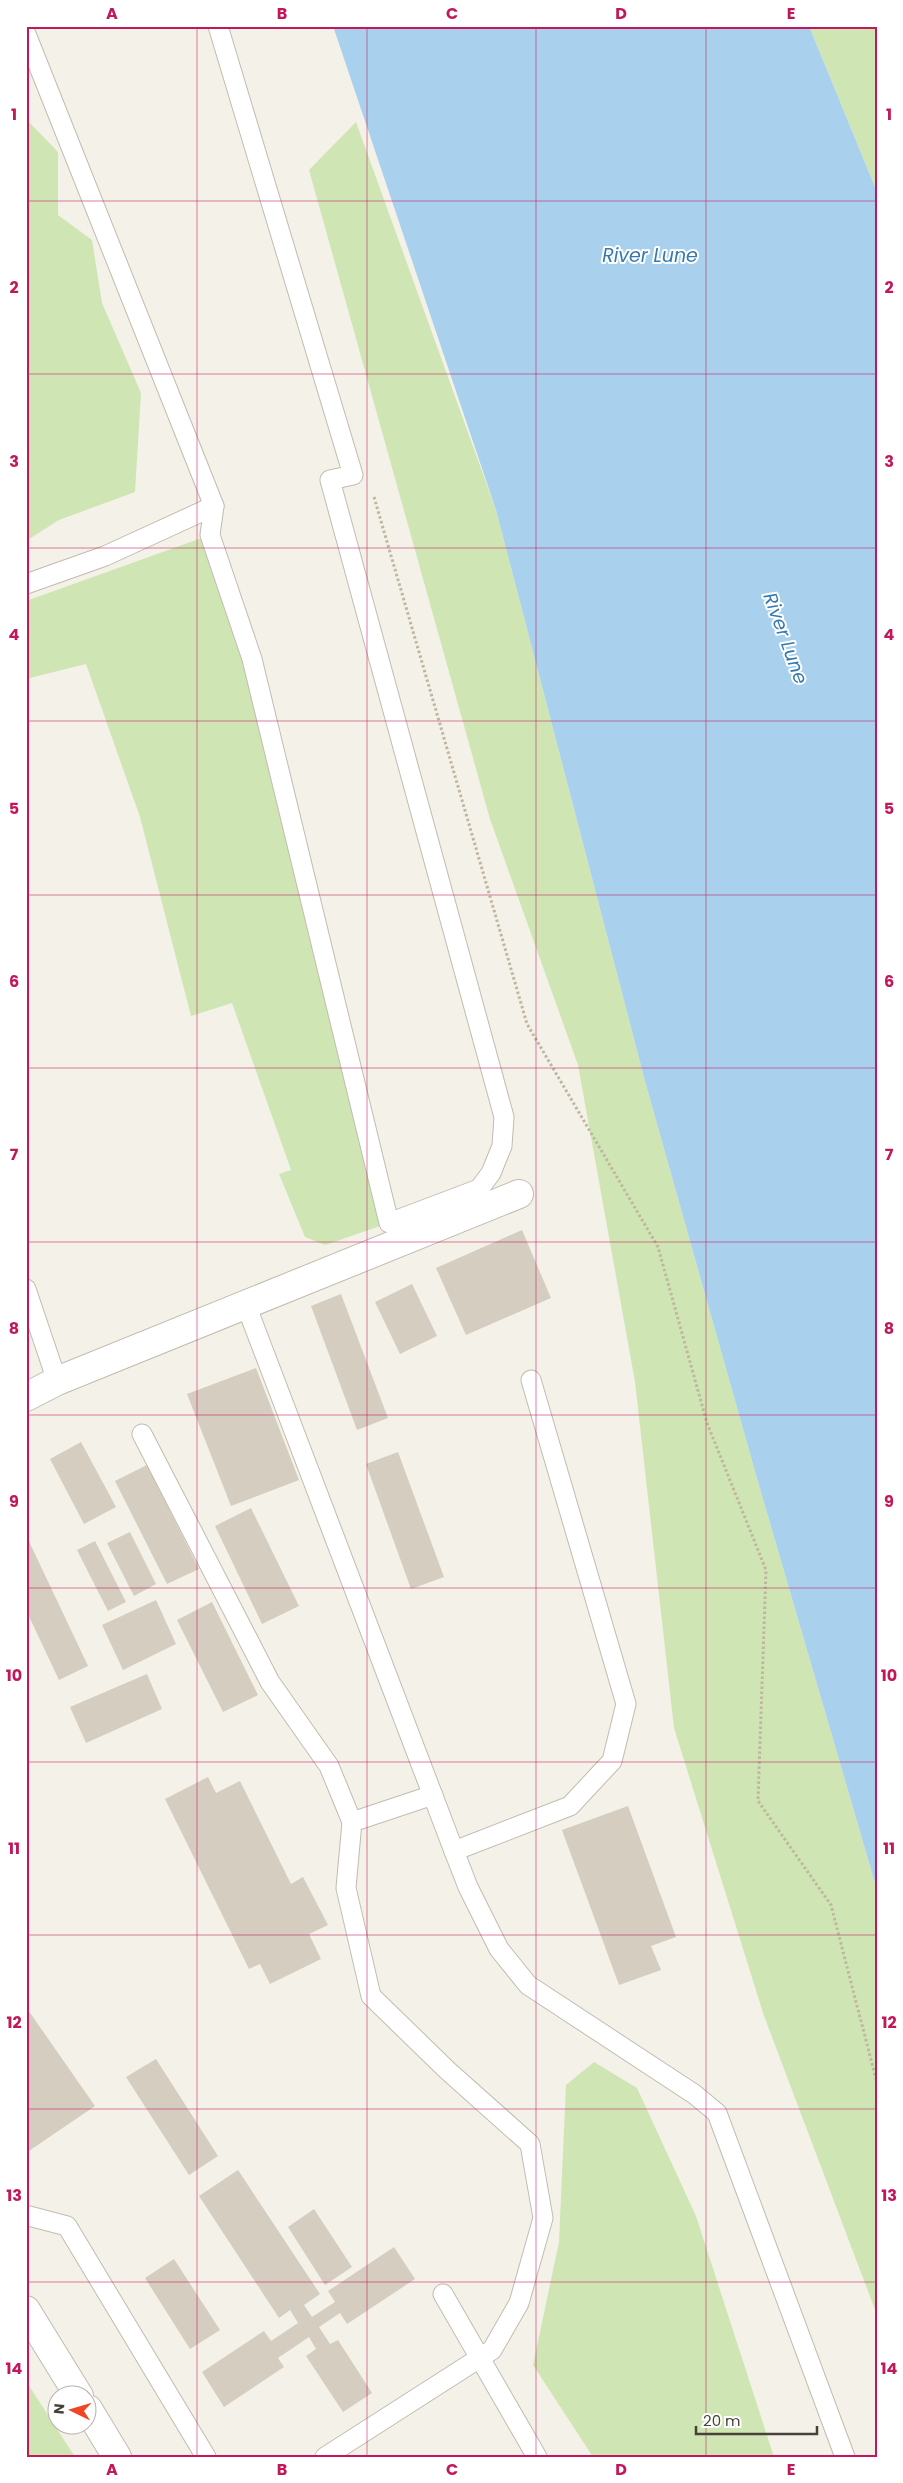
<svg xmlns="http://www.w3.org/2000/svg" width="903" height="2483" viewBox="0 0 903 2483" font-family="Poppins,sans-serif">
<style>
.green{fill:#cfe6b4}
.water{fill:#a9d1ed}
.building{fill:#d5cdbf}
.lines{fill:none;stroke-linecap:round;stroke-linejoin:round}
.service-casing{stroke:#c2bcaf;stroke-width:21}
.minor-casing{stroke:#c2bcaf;stroke-width:30}
.tertiary-casing{stroke:#c2bcaf;stroke-width:30}
.path{stroke:#c0b59e;stroke-width:3;stroke-dasharray:2.5 2.5;stroke-linecap:butt}
.service{stroke:#fff;stroke-width:19}
.minor{stroke:#fff;stroke-width:28}
.tertiary{stroke:#fff;stroke-width:28}
.grid{fill:none;stroke:#c2185b;stroke-width:1;stroke-opacity:0.55}
.labels{text-anchor:middle;stroke-width:4;stroke-linejoin:round;paint-order:stroke}
.water-label{font-size:19px;font-style:italic;fill:#357aaf;stroke:#fff}
.neatline{fill:none;stroke:#c2185b;stroke-width:2}
.grid-label{font-size:16px;text-anchor:middle;font-weight:bold;fill:#c2185b}
</style>
<rect width="100%" height="100%" fill="#f4f1e9"/>
<g class="green">
<polygon points="809,26 874,26 877,34 877,192"/>
<polygon points="26,119 58,152 58,215 92,240 102,303 141,393 135,492 59,520 26,541"/>
<polygon points="356,122 496,510 646,1085 758,1482 877,1890 877,2315 764,2016 674,1728 635,1382 578,1065 490,819 309,170"/>
<polygon points="210,535 389,1223 325,1245 305,1237 279,1174 291,1170 232,1003 191,1016 140,817 86,664 26,679 26,601"/>
<polygon points="594,2062 637,2088 696,2216 774,2457 593,2457 533,2365 559,2242 566,2085"/>
<polygon points="26,2381 75,2457 26,2457"/>
</g>
<polygon class="water" points="333,26 809,26 877,192 877,1890 758,1482 646,1085 496,510"/>
<g class="building">
<polygon points="522,1230 551,1298 466,1335 436,1268"/>
<polygon points="412,1284 437,1336 400,1354 375,1302"/>
<polygon points="341,1294 388,1418 357,1430 311,1306"/>
<polygon points="256,1368 299,1480 231,1506 187,1394"/>
<polygon points="81,1442 116,1507 84,1524 50,1459"/>
<polygon points="398,1452 444,1577 411,1589 366,1464"/>
<polygon points="147,1465 199,1569 167,1584 115,1481"/>
<polygon points="251,1508 299,1606 262,1624 215,1526"/>
<polygon points="130,1532 156,1584 134,1596 107,1543"/>
<polygon points="26,1535 88,1666 59,1680 26,1610"/>
<polygon points="95,1541 126,1602 108,1611 77,1550"/>
<polygon points="156,1600 176,1644 123,1670 102,1625"/>
<polygon points="212,1602 258,1695 223,1712 177,1620"/>
<polygon points="147,1674 162,1709 86,1743 70,1707"/>
<polygon points="208,1777 216,1793 240,1781 291,1884 303,1877 328,1925 309,1934 321,1959 270,1984 260,1964 249,1969 165,1799"/>
<polygon points="628,1806 676,1937 651,1946 661,1970 619,1985 562,1830"/>
<polygon points="26,2007 95,2106 26,2153"/>
<polygon points="156,2059 218,2156 189,2175 126,2077"/>
<polygon points="238,2170 320,2294 304,2305 312,2317 335,2302 328,2291 394,2247 415,2279 347,2324 340,2313 319,2327 330,2344 338,2340 372,2393 343,2412 306,2356 316,2349 309,2337 278,2358 284,2367 224,2407 202,2372 264,2331 271,2341 298,2323 290,2310 279,2318 199,2196"/>
<polygon points="314,2209 352,2267 325,2285 288,2227"/>
<polygon points="174,2259 220,2330 190,2349 145,2278"/>
</g>
<g class="lines">
<defs>
<g id="service">
<polyline points="26,34 214,506 210,535 252,659 389,1223 479,1189 491,1173 502,1146 504,1117 330,480 353,475 218,26"/>
<polyline points="26,584 105,556 214,506"/>
<polyline points="26,1289 57,1381"/>
<polyline points="246,1305 454,1851 468,1887 499,1949 528,1985 694,2094 717,2113 845,2457"/>
<polyline points="142,1434 270,1682 329,1766 352,1822"/>
<polyline points="454,1851 570,1806 612,1761 626,1704 531,1380"/>
<polyline points="26,2217 29,2216 67,2226 206,2457"/>
<polyline points="443,2294 537,2457"/>
<polyline points="325,2457 492,2350 519,2303 543,2218 530,2144 447,2070 371,1996 346,1888 352,1822 433,1795"/>
</g>
<polyline id="minor" points="26,1397 57,1381 519,1194"/>
<g id="tertiary">
<polyline points="26,2310 79,2396"/>
<polyline points="88,2409 117,2457"/>
</g>
</defs>
<use href="#service" class="service-casing"/>
<use href="#minor" class="minor-casing"/>
<use href="#tertiary" class="tertiary-casing"/>
<polyline class="path" points="374,497 527,1024 658,1247 707,1423 766,1570 758,1801 831,1905 877,2083"/>
<use href="#service" class="service"/>
<use href="#minor" class="minor"/>
<use href="#tertiary" class="tertiary"/>
</g>
<path class="grid" d="M197 26V2457M367 26V2457M536 26V2457M706 26V2457M26 201H877M26 374H877M26 548H877M26 721H877M26 895H877M26 1068H877M26 1242H877M26 1415H877M26 1588H877M26 1762H877M26 1935H877M26 2109H877M26 2282H877"/>
<g class="labels">
<g class="water-label">
<text x="650" y="262">River Lune</text>
<text transform="translate(786 638) rotate(70)" y="7">River Lune</text>
</g>
</g>
<rect width="903" height="2483" fill="none" stroke="#ffffff" stroke-width="55"/>
<g transform="translate(72 2410) rotate(275)"><circle r="24" fill="#ffffff" stroke="#b5b3af"/>
<path d="M0-4L9 19L0 12L-9 19Z" fill="#f04625"/>
<text y="-8" font-size="14" font-weight="bold" text-anchor="middle" fill="#474238">N</text>
</g>
<path d="M696 2426v8h121v-8" fill="none" stroke="#474238" stroke-width="2.5"/>
<text x="703" y="2426" font-size="15" fill="#474238" stroke="#ffffff" stroke-width="4" paint-order="stroke">20 m</text>
<rect x="28" y="28" width="848" height="2428" class="neatline"/>
<g class="grid-label">
<text x="112" y="19">A</text>
<text x="282" y="19">B</text>
<text x="452" y="19">C</text>
<text x="621" y="19">D</text>
<text x="791" y="19">E</text>
<text x="14" y="120">1</text>
<text x="889" y="120">1</text>
<text x="14" y="293">2</text>
<text x="889" y="293">2</text>
<text x="14" y="467">3</text>
<text x="889" y="467">3</text>
<text x="14" y="640">4</text>
<text x="889" y="640">4</text>
<text x="14" y="814">5</text>
<text x="889" y="814">5</text>
<text x="14" y="987">6</text>
<text x="889" y="987">6</text>
<text x="14" y="1160">7</text>
<text x="889" y="1160">7</text>
<text x="14" y="1334">8</text>
<text x="889" y="1334">8</text>
<text x="14" y="1507">9</text>
<text x="889" y="1507">9</text>
<text x="14" y="1681">10</text>
<text x="889" y="1681">10</text>
<text x="14" y="1854">11</text>
<text x="889" y="1854">11</text>
<text x="14" y="2028">12</text>
<text x="889" y="2028">12</text>
<text x="14" y="2201">13</text>
<text x="889" y="2201">13</text>
<text x="14" y="2374">14</text>
<text x="889" y="2374">14</text>
<text x="112" y="2475">A</text>
<text x="282" y="2475">B</text>
<text x="452" y="2475">C</text>
<text x="621" y="2475">D</text>
<text x="791" y="2475">E</text>
</g>
</svg>
